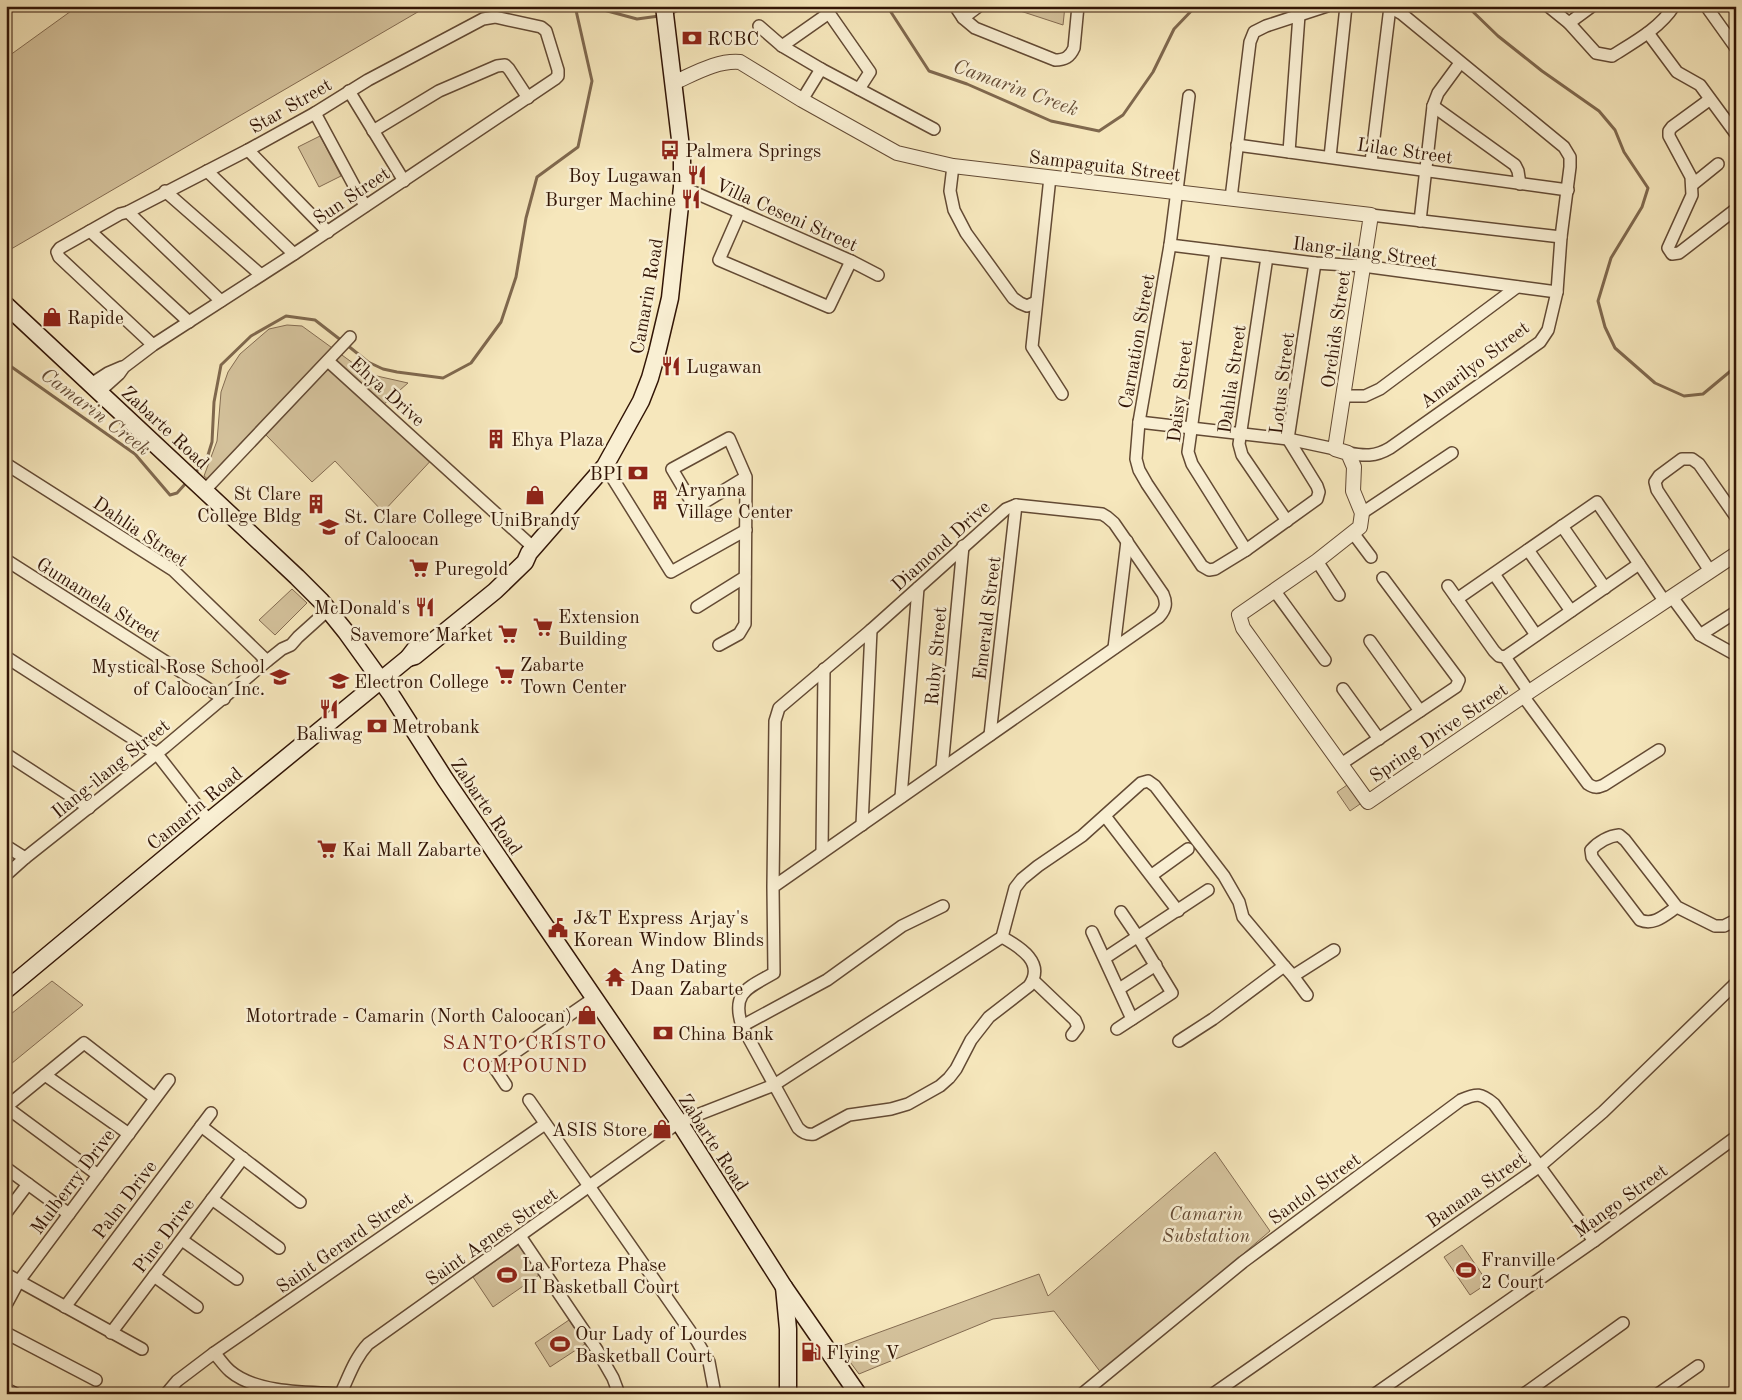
<svg xmlns="http://www.w3.org/2000/svg" width="1742" height="1400" viewBox="0 0 1742 1400" font-family="'Old Standard TT',serif">
<style>
.green{fill:#d5c39d;stroke:#846c52}
.lines{fill:none;stroke-linecap:round;stroke-linejoin:round}
.stream{stroke:#7f684e;stroke-width:3}
.minor-casing{stroke:#634a34;stroke-width:14}
.tertiary-casing{stroke:#634a34;stroke-width:16}
.secondary-casing{stroke:#321506;stroke-width:19}
.minor{stroke:#f9efd3;stroke-width:11}
.tertiary{stroke:#f9efd3;stroke-width:14}
.secondary{stroke:#f9efd3;stroke-width:16}
.labels{text-anchor:middle;stroke-width:5;stroke-linejoin:round;paint-order:stroke}
.poi-label{font-size:19px;fill:#321506;stroke:#f9efd3;text-anchor:start}
.street-label{font-size:19px;fill:#321506;stroke:#f9efd3}
.park-label{font-size:19px;font-style:italic;fill:#634933;stroke:#f9efd3}
.water-label{font-size:20px;font-style:italic;fill:#664d36;stroke:#f9efd3}
.neighbourhood-label{font-size:20px;letter-spacing:1px;fill:#7a1f14;stroke:#f9efd3}
</style>
<rect width="100%" height="100%" fill="#f6e7bc"/>
<filter id="stains"><feTurbulence type="fractalNoise" baseFrequency=".004" numOctaves="4"/><feColorMatrix values="0 0 0 0 .2 0 0 0 0 .09 0 0 0 0 .02 0 0 0 .5 -.17"/></filter>
<radialGradient id="worn" r=".72"><stop offset=".6" stop-color="#630" stop-opacity="0"/><stop offset="1" stop-color="#630" stop-opacity=".3"/></radialGradient>
<g class="green">
<polygon points="78,6 428,6 6,252 6,58"/>
<polygon points="1005,6 1065,6 1063,25"/>
<polygon points="320,136 341,176 319,187 298,147"/>
<polygon points="287,325 302,326 368,374 408,383 383,405 436,455 383,512 335,461 312,482 265,434 215,485 204,476 217,441 221,392 228,372 240,354 269,329"/>
<polygon points="292,589 307,603 275,635 259,620"/>
<polygon points="1350,783 1363,802 1350,811 1337,792"/>
<polygon points="52,981 83,1005 6,1068 6,1018"/>
<polygon points="1215,1152 1270,1231 1102,1374 1054,1311 993,1319 859,1374 839,1347 1039,1274 1048,1296"/>
<polygon points="521,1243 542,1273 493,1307 473,1277"/>
<polygon points="1462,1245 1488,1283 1470,1295 1444,1257"/>
<polygon points="569,1320 585,1344 550,1367 535,1343"/>
</g>
<g class="lines">
<g class="stream">
<polyline points="589,6 637,19 659,16"/>
<polyline points="887,6 929,71 967,84 1051,121 1099,131 1123,115 1153,72 1174,29 1196,6"/>
<polyline points="1467,6 1498,36 1542,71 1599,111 1615,130 1624,152 1648,188 1642,207 1611,258 1598,301 1605,327 1615,348 1655,383 1684,396 1703,394 1733,369 1736,365"/>
<polyline points="670,14 688,6"/>
<polyline points="347,345 368,362 383,369 397,372 443,378 471,363 501,322 516,277 526,218 537,177 578,147 592,81 575,6"/>
<polyline points="6,363 135,454 170,495 177,493 186,483"/>
<polyline points="197,471 208,455 212,442 214,402 221,365 251,336 286,316 315,320 342,341"/>
</g>
<defs>
<g id="minor">
<polyline points="824,6 870,72 859,89"/>
<path d="M955 6 963 18 975 28 1055 60C1065 60 1070 57 1074 48L1078 6"/>
<path d="M1548 6 1569 23 1596 53 1612 56C1634 42 1659 29 1674 6"/>
<polyline points="1706,6 1736,48"/>
<polyline points="963,18 979,6"/>
<polyline points="1569,23 1592,6"/>
<polyline points="759,26 782,46 821,69 934,129"/>
<polyline points="1648,33 1677,72 1700,85 1736,134"/>
<polyline points="782,46 829,13"/>
<polyline points="349,91 404,181"/>
<polyline points="1189,96 1170,245 1139,422 1136,459 1139,470 1147,484 1202,566 1209,570 1215,569 1246,550 1317,499 1319,492 1317,486 1288,439 1315,263"/>
<polyline points="802,100 821,69"/>
<polyline points="1709,100 1672,127 1669,131 1669,136 1691,177 1692,195 1668,248 1672,254 1679,253 1736,209"/>
<polyline points="1433,106 1515,165 1518,171 1520,184"/>
<polyline points="315,113 365,206"/>
<polyline points="373,131 439,91 497,66 505,65 509,69 528,98"/>
<polyline points="1237,145 1568,190"/>
<polyline points="248,150 328,232"/>
<polyline points="1289,152 1299,15"/>
<polyline points="1330,157 1346,6"/>
<polyline points="1371,162 1390,7"/>
<polyline points="953,166 950,191 954,210 966,233 1013,298 1020,303 1027,306 1036,302"/>
<polyline points="207,171 294,254"/>
<polyline points="1050,177 1032,347 1062,394"/>
<polyline points="1692,185 1718,164"/>
<polyline points="682,187 851,261 878,275"/>
<polyline points="165,191 261,275"/>
<polyline points="1231,198 1250,42 1254,32 1266,26 1327,6"/>
<polyline points="128,212 221,301"/>
<polyline points="740,212 719,260 829,307 851,261"/>
<polyline points="1371,215 1561,237"/>
<polyline points="1420,221 1433,106 1438,93 1460,63"/>
<polyline points="90,231 189,322"/>
<polyline points="1170,245 1315,263 1363,266 1557,292"/>
<polyline points="1216,251 1188,452 1192,464 1246,550"/>
<polyline points="1267,257 1239,444 1242,455 1287,521"/>
<polyline points="328,361 534,548"/>
<polyline points="91,384 108,373 122,367"/>
<polyline points="99,392 119,374 124,367 153,345 294,254 555,79 558,76 558,70 546,31 541,27 495,17 483,19 368,80 315,113 248,150 128,212 120,214 60,248 57,252 59,257 153,345"/>
<polyline points="1344,396 1365,396 1380,389 1517,287"/>
<polyline points="1139,422 1288,439 1335,449"/>
<path d="M1348 453C1364 456 1375 457 1390 448L1540 342 1548 330 1557 292 1561 237 1570 167V157L1564 147 1402 14 1388 6"/>
<polyline points="6,464 173,570 267,661"/>
<polyline points="605,466 671,572 746,530"/>
<polyline points="205,490 350,337"/>
<polyline points="1362,513 1452,453"/>
<polyline points="1562,526 1605,588"/>
<polyline points="1353,533 1371,557"/>
<polyline points="1528,550 1571,611"/>
<polyline points="6,560 224,699"/>
<polyline points="1317,561 1339,595"/>
<polyline points="1710,571 1657,490 1655,482 1659,476 1682,459 1692,459 1699,464 1736,517"/>
<polyline points="1494,574 1536,635"/>
<polyline points="1448,586 1494,651 1499,656 1505,657 1529,692"/>
<polyline points="1274,590 1325,660"/>
<polyline points="1672,597 1700,635 1736,655"/>
<polyline points="1457,599 1597,502 1665,602"/>
<polyline points="697,607 745,577"/>
<polyline points="1700,635 1736,612"/>
<polyline points="1370,641 1420,711"/>
<polyline points="719,645 739,634 745,624 746,477 729,438 672,469 695,508 746,477"/>
<polyline points="1114,648 1127,541"/>
<polyline points="6,657 157,754 209,821"/>
<polyline points="1505,657 1639,564"/>
<polyline points="1343,689 1379,739"/>
<path d="M1523 696 1588 784C1594 788 1597 788 1604 785L1659 750"/>
<polyline points="990,735 1016,505"/>
<polyline points="6,754 89,808"/>
<polyline points="1341,764 1456,687 1459,680 1383,578"/>
<polyline points="942,768 963,546"/>
<polyline points="901,797 918,588"/>
<polyline points="1105,816 1178,911"/>
<polyline points="862,825 871,630"/>
<polyline points="6,846 25,858"/>
<polyline points="822,852 824,669"/>
<polyline points="6,875 25,858 165,747 267,661 282,649 291,645 298,637 328,610"/>
<polyline points="1152,875 1188,849"/>
<path d="M773 887 1159 617C1166 609 1167 603 1163 594L1114 523 1107 517 1102 514 1016 505 1006 509 871 630 779 708 775 721 773 887 774 973C748 988 731 992 742 1026L798 1128C803 1133 807 1135 814 1134L849 1115 891 1109 908 1104 940 1086 949 1078 956 1069 971 1040 989 1017 1029 986C1046 963 1020 947 1002 937"/>
<path d="M1677 907C1665 915 1654 926 1640 920L1592 857 1591 850C1598 842 1609 836 1619 835L1625 840 1677 907 1715 926H1724L1736 920"/>
<polyline points="1092,932 1132,1019"/>
<polyline points="1105,958 1208,890"/>
<polyline points="1293,976 1334,950"/>
<polyline points="1033,980 1075,1020 1078,1027 1072,1035"/>
<polyline points="1119,989 1156,965"/>
<polyline points="742,1026 827,980 902,926 943,906"/>
<polyline points="1117,1029 1172,993 1138,937 1121,912"/>
<polyline points="1179,1041 1213,1019 1284,966"/>
<polyline points="45,1075 129,1134"/>
<polyline points="506,1085 494,1067 594,998"/>
<polyline points="529,1100 697,1341 709,1362 715,1394"/>
<polyline points="6,1107 84,1043 155,1098"/>
<polyline points="6,1107 98,1175"/>
<polyline points="201,1126 300,1202"/>
<polyline points="6,1168 69,1214"/>
<polyline points="212,1199 279,1248"/>
<polyline points="6,1213 28,1184"/>
<polyline points="520,1236 597,1350 613,1378 619,1394"/>
<polyline points="182,1240 237,1279"/>
<polyline points="6,1274 142,1349"/>
<polyline points="154,1276 197,1307"/>
<polyline points="6,1305 19,1281 169,1080"/>
<polyline points="65,1307 211,1113"/>
<polyline points="6,1333 96,1380"/>
<polyline points="111,1333 243,1158"/>
<path d="M214 1353C220 1359 224 1366 230 1371 258 1395 314 1392 348 1394"/>
<polyline points="6,1389 16,1394"/>
<path d="M341 1393C349 1376 355 1358 368 1344L679 1122 774 1085 1002 937 1015 888 1022 879 1038 866 1082 836 1141 783 1148 781 1155 786 1224 876 1239 902 1243 917 1284 966 1293 976 1307 995"/>
<polyline points="166,1394 177,1381 214,1353 545,1124"/>
<path d="M1082 1394 1243 1262 1461 1100C1477 1093 1481 1093 1494 1104L1594 1241"/>
<polyline points="1213,1394 1540,1166 1603,1112 1736,983"/>
<polyline points="1375,1394 1594,1241 1736,1137"/>
<polyline points="1524,1394 1623,1323"/>
<polyline points="1658,1394 1698,1366"/>
</g>
<path id="tertiary" d="M673 83C694 74 717 60 740 62L802 100 897 153 953 166 1371 215 1335 449 1348 453 1354 467 1353 491 1362 513 1360 527 1317 561 1239 615 1243 628 1368 802 1523 696 1736 554"/>
<g id="secondary">
<polyline points="6,305 297,577 321,601 346,632 390,693 445,779 679,1122 784,1287 858,1394"/>
<polyline points="408,658 415,656 495,591 525,562 529,553 605,466 641,401 650,378 657,353 670,298 682,187 682,156 664,6"/>
<polyline points="6,990 214,817 408,658 415,649"/>
<polyline points="784,1287 788,1329 788,1394"/>
</g>
</defs>
<use href="#minor" class="minor-casing"/>
<use href="#tertiary" class="tertiary-casing"/>
<use href="#secondary" class="secondary-casing"/>
<use href="#minor" class="minor"/>
<use href="#tertiary" class="tertiary"/>
<use href="#secondary" class="secondary"/>
</g>
<defs>
<symbol id="bank-bare" viewBox="-9 -9 18 18"><path d="M-6-4H6V4H-6ZM0-2.3a2.3 2.3 0 1 0 0 4.6a2.3 2.3 0 1 0 0-4.6Z" fill="#8f2418" stroke="#f9efd3" stroke-width="2.5" paint-order="stroke"/></symbol>
<symbol id="bus-bare" viewBox="-9 -9 18 18"><path d="M-5-6H5V4H4V6H2V4H-2V6H-4V4H-5ZM-3.5-4V0h7V-4ZM-3.5 1.2v1.5H-2V1.2ZM2 1.2v1.5H3.5V1.2Z" fill="#8f2418" stroke="#f9efd3" stroke-width="2.5" paint-order="stroke"/></symbol>
<symbol id="restaurant-bare" viewBox="-9 -9 18 18"><path d="M-5-6h1v4h1v-4h1v4h1v-4h1v5L-1.5 .5V6h-2V.5L-5-1ZM5-6V6H3V1.5H1.5Q1.5-4 5-6Z" fill="#8f2418" stroke="#f9efd3" stroke-width="2.5" paint-order="stroke"/></symbol>
<symbol id="shop-bare" viewBox="-9 -9 18 18"><path d="M-5-2.5h2.3a2.7 3.5 0 0 1 5.4 0H5L5.5 6h-11ZM-1.5-2.5h3a1.5 2.3 0 0 0-3 0Z" fill="#8f2418" stroke="#f9efd3" stroke-width="2.5" paint-order="stroke"/></symbol>
<symbol id="building-bare" viewBox="-9 -9 18 18"><path d="M-4-6H4V6H1V3H-1V6H-4ZM-2.5-4.3h1.7v1.8h-1.7ZM.8-4.3h1.7v1.8H.8ZM-2.5-1h1.7V.8h-1.7ZM.8-1h1.7V.8H.8Z" fill="#8f2418" stroke="#f9efd3" stroke-width="2.5" paint-order="stroke"/></symbol>
<symbol id="university-bare" viewBox="-9 -9 18 18"><path d="M0-5L7-2L0 1L-7-2ZM-4 1L0 2.5L4 1V4Q0 6-4 4Z" fill="#8f2418" stroke="#f9efd3" stroke-width="2.5" paint-order="stroke"/></symbol>
<symbol id="supermarket-bare" viewBox="-9 -9 18 18"><path d="M-6-5.5h2.5l.6 2H6L4.5 2H-2.5L-4.4-4H-6ZM-1.5 3.2a1.3 1.3 0 1 0 .1 0ZM3 3.2a1.3 1.3 0 1 0 .1 0Z" fill="#8f2418" stroke="#f9efd3" stroke-width="2.5" paint-order="stroke"/></symbol>
<symbol id="school-bare" viewBox="-9 -9 18 18"><path d="M0-5L7-2L0 1L-7-2ZM-4 1L0 2.5L4 1V4Q0 6-4 4Z" fill="#8f2418" stroke="#f9efd3" stroke-width="2.5" paint-order="stroke"/></symbol>
<symbol id="civic-bare" viewBox="-9 -9 18 18"><path d="M-.6-6.5H3V-4.5H.6V-3L4-1V1h2V6H-6V1h2V-1L-.6-3ZM-1.2 2.5V6h2.4V2.5Z" fill="#8f2418" stroke="#f9efd3" stroke-width="2.5" paint-order="stroke"/></symbol>
<symbol id="temple-bare" viewBox="-9 -9 18 18"><path d="M0-6L5-2H3V0L6.5 2.5H4V6H1.5V3h-3V6H-4V2.5H-6.5L-3 0V-2H-5Z" fill="#8f2418" stroke="#f9efd3" stroke-width="2.5" paint-order="stroke"/></symbol>
<symbol id="stadium-bare" viewBox="-9 -9 18 18"><path d="M0-5a6.5 5 0 1 0 0 10a6.5 5 0 1 0 0-10ZM-3.5-1.8h7v3.6h-7Z" fill="#8f2418" stroke="#f9efd3" stroke-width="2.5" paint-order="stroke"/></symbol>
<symbol id="fuel-bare" viewBox="-9 -9 18 18"><path d="M-5.5-6h7V0h2V4h1.3V-2.5L3-4.5l.8-.8L6-3V5H2.5V1h-1V6h-7ZM-4.2-4.7v3.2H.2V-4.7Z" fill="#8f2418" stroke="#f9efd3" stroke-width="2.5" paint-order="stroke"/></symbol>
</defs>
<g fill-rule="evenodd">
<use href="#bank-bare" x="678" y="24" width="28" height="28"/>
<use href="#bus-bare" x="656" y="136" width="28" height="28"/>
<use href="#restaurant-bare" x="683" y="161" width="28" height="28"/>
<use href="#restaurant-bare" x="677" y="185" width="28" height="28"/>
<use href="#shop-bare" x="38" y="303" width="28" height="28"/>
<use href="#restaurant-bare" x="657" y="352" width="28" height="28"/>
<use href="#building-bare" x="482" y="425" width="28" height="28"/>
<use href="#bank-bare" x="624" y="459" width="28" height="28"/>
<use href="#shop-bare" x="521" y="481" width="28" height="28"/>
<use href="#building-bare" x="646" y="486" width="28" height="28"/>
<use href="#building-bare" x="302" y="490" width="28" height="28"/>
<use href="#university-bare" x="315" y="513" width="28" height="28"/>
<use href="#supermarket-bare" x="405" y="554" width="28" height="28"/>
<use href="#restaurant-bare" x="411" y="593" width="28" height="28"/>
<use href="#supermarket-bare" x="529" y="613" width="28" height="28"/>
<use href="#supermarket-bare" x="494" y="620" width="28" height="28"/>
<use href="#supermarket-bare" x="491" y="661" width="28" height="28"/>
<use href="#school-bare" x="266" y="663" width="28" height="28"/>
<use href="#university-bare" x="325" y="667" width="28" height="28"/>
<use href="#restaurant-bare" x="315" y="695" width="28" height="28"/>
<use href="#bank-bare" x="363" y="712" width="28" height="28"/>
<use href="#supermarket-bare" x="313" y="835" width="28" height="28"/>
<use href="#civic-bare" x="544" y="914" width="28" height="28"/>
<use href="#temple-bare" x="601" y="963" width="28" height="28"/>
<use href="#shop-bare" x="573" y="1001" width="28" height="28"/>
<use href="#bank-bare" x="649" y="1019" width="28" height="28"/>
<use href="#shop-bare" x="648" y="1115" width="28" height="28"/>
<use href="#stadium-bare" x="1452" y="1256" width="28" height="28"/>
<use href="#stadium-bare" x="493" y="1261" width="28" height="28"/>
<use href="#stadium-bare" x="546" y="1330" width="28" height="28"/>
<use href="#fuel-bare" x="797" y="1338" width="28" height="28"/>
</g>
<g class="labels">
<g class="poi-label">
<text x="707" y="45">RCBC</text>
<text x="685" y="157">Palmera Springs</text>
<text x="682" y="182" text-anchor="end">Boy Lugawan</text>
<text x="676" y="206" text-anchor="end">Burger Machine</text>
<text x="67" y="324">Rapide</text>
<text x="686" y="373">Lugawan</text>
<text x="511" y="446">Ehya Plaza</text>
<text x="623" y="480" text-anchor="end">BPI</text>
<text x="675" y="496">Aryanna<tspan x="675" dy="22">Village Center</tspan></text>
<text x="301" y="500" text-anchor="end">St Clare<tspan x="301" dy="22">College Bldg</tspan></text>
<text x="344" y="523">St. Clare College<tspan x="344" dy="22">of Caloocan</tspan></text>
<text x="535" y="526" text-anchor="middle">UniBrandy</text>
<text x="434" y="575">Puregold</text>
<text x="410" y="614" text-anchor="end">McDonald's</text>
<text x="558" y="623">Extension<tspan x="558" dy="22">Building</tspan></text>
<text x="493" y="641" text-anchor="end">Savemore Market</text>
<text x="520" y="671">Zabarte<tspan x="520" dy="22">Town Center</tspan></text>
<text x="265" y="673" text-anchor="end">Mystical Rose School<tspan x="265" dy="22">of Caloocan Inc.</tspan></text>
<text x="354" y="688">Electron College</text>
<text x="392" y="733">Metrobank</text>
<text x="329" y="740" text-anchor="middle">Baliwag</text>
<text x="342" y="856">Kai Mall Zabarte</text>
<text x="573" y="924">J&amp;T Express Arjay's<tspan x="573" dy="22">Korean Window Blinds</tspan></text>
<text x="630" y="973">Ang Dating<tspan x="630" dy="22">Daan Zabarte</tspan></text>
<text x="572" y="1022" text-anchor="end">Motortrade - Camarin (North Caloocan)</text>
<text x="678" y="1040">China Bank</text>
<text x="647" y="1136" text-anchor="end">ASIS Store</text>
<text x="1481" y="1266">Franville<tspan x="1481" dy="22">2 Court</tspan></text>
<text x="522" y="1271">La Forteza Phase<tspan x="522" dy="22">II Basketball Court</tspan></text>
<text x="575" y="1340">Our Lady of Lourdes<tspan x="575" dy="22">Basketball Court</tspan></text>
<text x="826" y="1359">Flying V</text>
</g>
<g class="street-label">
<text transform="translate(290 105) rotate(-30)" y="7">Star Street</text>
<text transform="translate(1405 150) rotate(8)" y="7">Lilac Street</text>
<text transform="translate(1105 165) rotate(7)" y="7">Sampaguita Street</text>
<text transform="translate(351 195) rotate(-34)" y="7">Sun Street</text>
<text transform="translate(787 214) rotate(24)" y="7">Villa Ceseni Street</text>
<text transform="translate(1365 251) rotate(7)" y="7">Ilang-ilang Street</text>
<text transform="translate(646 296) rotate(-80)" y="7">Camarin Road</text>
<text transform="translate(1335 329) rotate(-82)" y="7">Orchids Street</text>
<text transform="translate(1136 341) rotate(-80)" y="7">Carnation Street</text>
<text transform="translate(1474 364) rotate(-37)" y="7">Amarilyo Street</text>
<text transform="translate(1231 379) rotate(-82)" y="7">Dahlia Street</text>
<text transform="translate(1281 383) rotate(-83)" y="7">Lotus Street</text>
<text transform="translate(388 391) rotate(42)" y="7">Ehya Drive</text>
<text transform="translate(1179 391) rotate(-83)" y="7">Daisy Street</text>
<text transform="translate(166 427) rotate(43)" y="7">Zabarte Road</text>
<text transform="translate(141 531) rotate(34)" y="7">Dahlia Street</text>
<text transform="translate(940 545) rotate(-42)" y="7">Diamond Drive</text>
<text transform="translate(99 599) rotate(32)" y="7">Gumamela Street</text>
<text transform="translate(986 618) rotate(-83)" y="7">Emerald Street</text>
<text transform="translate(935 656) rotate(-85)" y="7">Ruby Street</text>
<text transform="translate(1438 732) rotate(-34)" y="7">Spring Drive Street</text>
<text transform="translate(110 768) rotate(-39)" y="7">Ilang-ilang Street</text>
<text transform="translate(487 806) rotate(56)" y="7">Zabarte Road</text>
<text transform="translate(194 808) rotate(-40)" y="7">Camarin Road</text>
<text transform="translate(714 1142) rotate(57)" y="7">Zabarte Road</text>
<text transform="translate(72 1181) rotate(-53)" y="7">Mulberry Drive</text>
<text transform="translate(1314 1188) rotate(-36)" y="7">Santol Street</text>
<text transform="translate(1476 1189) rotate(-35)" y="7">Banana Street</text>
<text transform="translate(124 1199) rotate(-53)" y="7">Palm Drive</text>
<text transform="translate(1620 1200) rotate(-36)" y="7">Mango Street</text>
<text transform="translate(163 1235) rotate(-53)" y="7">Pine Drive</text>
<text transform="translate(491 1236) rotate(-35)" y="7">Saint Agnes Street</text>
<text transform="translate(344 1242) rotate(-35)" y="7">Saint Gerard Street</text>
</g>
<g class="park-label">
<text x="1206" y="1220">Camarin<tspan x="1206" dy="22">Substation</tspan></text>
</g>
<g class="water-label">
<text transform="translate(1016 87) rotate(20)" y="7">Camarin Creek</text>
<text transform="translate(96 411) rotate(37)" y="7">Camarin Creek</text>
</g>
<g class="neighbourhood-label">
<text x="525" y="1049">SANTO CRISTO<tspan x="525" dy="23">COMPOUND</tspan></text>
</g>
</g>
<rect width="1742" height="1400" fill="none" stroke="#f6e7bc" stroke-width="25"/>
<rect x="8" y="8" width="1727" height="1385" fill="none" stroke="#321506" stroke-width="2.5"/>
<rect x="12" y="12" width="1717" height="1375" fill="none" stroke="#321506"/>
<rect width="100%" height="100%" filter="url(#stains)"/>
<rect width="100%" height="100%" fill="url(#worn)"/>
</svg>
